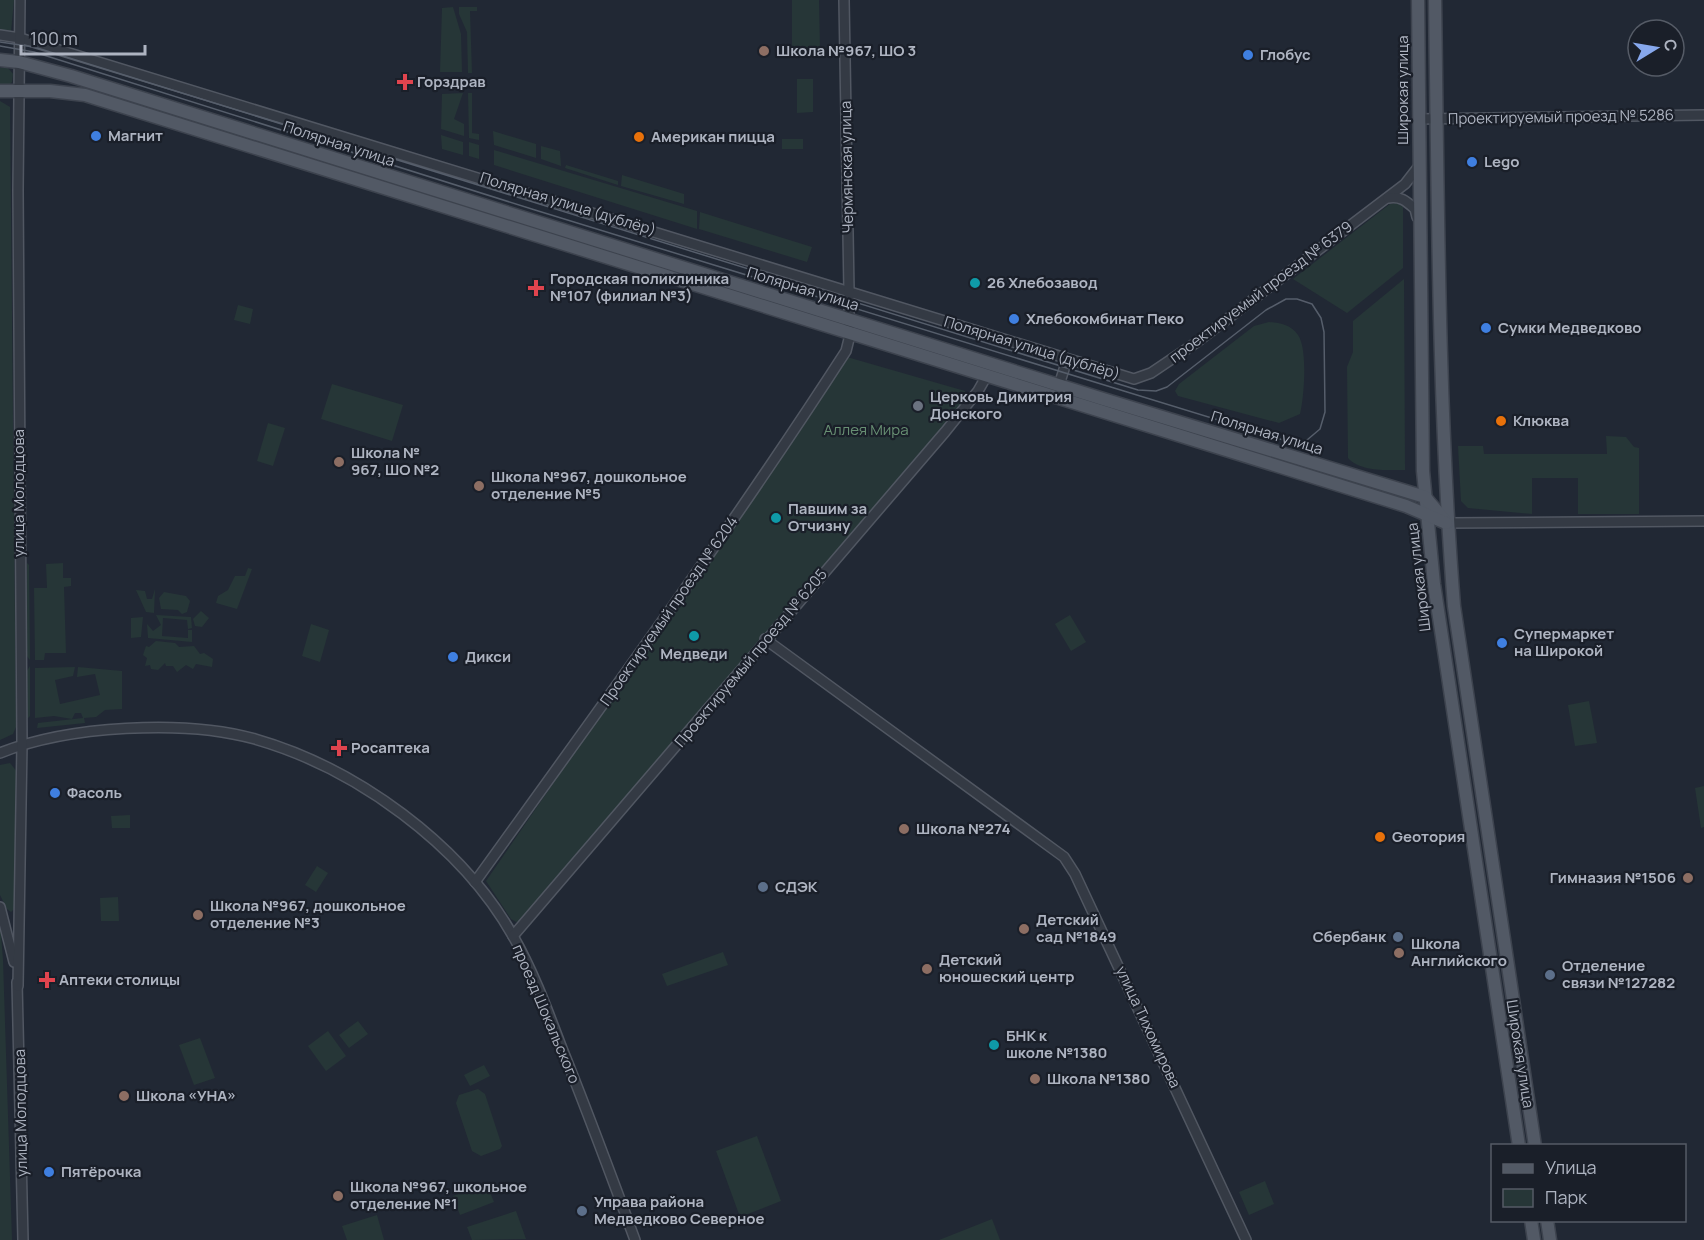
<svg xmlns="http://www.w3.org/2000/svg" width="1704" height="1240" viewBox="0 0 1704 1240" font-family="Manrope,sans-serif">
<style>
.green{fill:#263637}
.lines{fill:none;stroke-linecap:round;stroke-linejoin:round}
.minor-casing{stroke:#515762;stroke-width:12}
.major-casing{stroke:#3d434e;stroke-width:15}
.minor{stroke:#343a44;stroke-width:9}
.major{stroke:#525965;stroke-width:12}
.tram{stroke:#565e6b;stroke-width:1.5}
.education-dot{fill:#8d6e63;stroke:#1a1f29;stroke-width:2}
.shop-dot{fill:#3f7fe0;stroke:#1a1f29;stroke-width:2}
.health-dot{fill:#e0444e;stroke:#1a1f29;stroke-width:2}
.food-dot{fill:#e8710a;stroke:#1a1f29;stroke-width:2}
.culture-dot{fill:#0f9aa8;stroke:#1a1f29;stroke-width:2}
.worship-dot{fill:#6b7280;stroke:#1a1f29;stroke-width:2}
.service-dot{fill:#5c6f8a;stroke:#1a1f29;stroke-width:2}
.labels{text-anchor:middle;stroke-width:4.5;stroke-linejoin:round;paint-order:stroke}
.poi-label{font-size:15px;font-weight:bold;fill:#aeb4c1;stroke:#1a1f29;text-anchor:start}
.street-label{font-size:15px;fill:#aeb4c1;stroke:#1a1f29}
.park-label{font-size:15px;fill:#688f73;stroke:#1a1f29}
</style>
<rect width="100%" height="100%" fill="#212834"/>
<g class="green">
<polygon points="0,0 14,0 11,32 0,32"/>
<polygon points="792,0 819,0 820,50 792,50"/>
<polygon points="453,7 461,34 462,72 440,72 442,8"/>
<polygon points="459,7 477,7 477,11 470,11 472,73 468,73 467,32 459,14"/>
<polygon points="0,68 8,68 13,74 12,82 8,86 0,87"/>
<polygon points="797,79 813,79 813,112 797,113"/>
<polygon points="463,93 454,119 464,124 464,136 441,129 442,94"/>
<polygon points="468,93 472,93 472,133 479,134 479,140 469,138"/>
<polygon points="0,101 10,107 16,727 13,734 0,740"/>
<polygon points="493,131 536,144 536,158 494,145"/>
<polygon points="441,135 463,142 463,155 442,149"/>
<rect x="782" y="139" width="21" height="10"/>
<polygon points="469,142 479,145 479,159 469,156"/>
<polygon points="541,146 560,151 561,166 541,159"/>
<polygon points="494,150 697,211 697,229 494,165"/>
<polygon points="566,165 618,181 618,185 565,168"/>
<polygon points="622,175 684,194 684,204 621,186"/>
<polygon points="1397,203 1403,207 1403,268 1347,313 1293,279 1390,204"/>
<polygon points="700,212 812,247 807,262 699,229"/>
<path d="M1404 279 1405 470C1387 470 1361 472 1348 458L1347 367 1353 352V321Z"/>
<polygon points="238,305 253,309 250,324 234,320"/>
<path d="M1269 322C1281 323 1291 325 1298 335 1308 349 1304 398 1300 414L1279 423 1178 396 1175 391 1179 384 1254 326Z"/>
<polygon points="847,357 965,391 968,398 521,920 516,922 511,919 486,881"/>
<polygon points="332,384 403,405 392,441 321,419"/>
<polygon points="268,423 285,428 273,466 257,461"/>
<polygon points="1606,436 1626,437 1634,447 1639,448 1639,514 1578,514 1578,478 1532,478 1532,514 1468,508 1461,501 1458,446 1483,446 1484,454 1607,454"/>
<polygon points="27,563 29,565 30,660 26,655"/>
<polygon points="63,563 63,578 71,578 71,586 64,587 66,653 45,653 44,660 35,660 34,588 47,588 46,564"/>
<polygon points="248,568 252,569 237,609 216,603 218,596 228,590 235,576 245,576"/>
<polygon points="155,589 154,613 146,612 136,590 145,591 147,599 152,599"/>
<polygon points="164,592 186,596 190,601 187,612 182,614 178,610 161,609 159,598"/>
<polygon points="201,611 209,618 202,627 195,626 193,619"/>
<polygon points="156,615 191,617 192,628 188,629 187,620 163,618 162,636 188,638 188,630 192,630 192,642 148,638 147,624 153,631 161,625"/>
<polygon points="1070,615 1086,642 1071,651 1055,624"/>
<polygon points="143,617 141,637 131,638 131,618"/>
<polygon points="311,624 329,630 320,662 302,656"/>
<polygon points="156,641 175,643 179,647 194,646 200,654 204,653 213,659 212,667 196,664 193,669 186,665 177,672 173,666 166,666 165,663 158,670 151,669 150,665 145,666 147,658 143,655 146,646 149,647"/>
<polygon points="30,666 30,716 26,720 26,672"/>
<polygon points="75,667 73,676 55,680 60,704 100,695 95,674 77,677 78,667 122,671 122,709 105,710 96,717 84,718 85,723 37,728 38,723 83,718 81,713 75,713 72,719 54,716 35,718 35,668"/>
<polygon points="1589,701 1597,743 1575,746 1568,705"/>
<polygon points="10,763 18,773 16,907 11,912 7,909 0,895 0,765"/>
<polygon points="1704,786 1704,827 1701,828 1695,788"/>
<polygon points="130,815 130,828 112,828 111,816"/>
<polygon points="317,866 328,873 316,892 305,885"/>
<polygon points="118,897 119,921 101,921 100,898"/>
<polygon points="0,922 3,960 12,1240 0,1240"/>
<polygon points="723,952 728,965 667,986 662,974"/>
<polygon points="358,1021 368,1034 349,1048 339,1035"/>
<polygon points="328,1031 346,1056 326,1071 308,1046"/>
<polygon points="200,1038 215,1078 194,1085 179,1045"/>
<polygon points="484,1065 490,1076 470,1086 464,1075"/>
<polygon points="478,1089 485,1094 502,1146 500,1149 481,1156 472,1151 456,1103 459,1095"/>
<polygon points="757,1136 781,1201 740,1217 716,1151"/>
<polygon points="1265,1181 1274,1204 1249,1215 1239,1192"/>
<polygon points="486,1183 494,1202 460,1215 453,1196"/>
<polygon points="516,1211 526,1239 472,1240 467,1227"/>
<polygon points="377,1215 384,1240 347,1240 342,1226"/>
<polygon points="992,1219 1000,1240 939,1240"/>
</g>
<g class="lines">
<defs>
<g id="minor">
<polyline points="0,35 20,38 1134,379 1151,373 1197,342 1405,184 1419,166"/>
<polyline points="1418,119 1704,115"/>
<path d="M1388 198C1401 196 1406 201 1415 209L1417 217"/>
<polyline points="1059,385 1067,360"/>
<polyline points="1447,523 1704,521"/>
<polyline points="765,639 1064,857 1075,874 1246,1240"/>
<path d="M0 753C67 726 184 719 255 739 356 768 461 844 513 936 533 971 547 1009 561 1046 587 1110 611 1175 635 1240"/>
<path d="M475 882C601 707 729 532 846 351L849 339V291L844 0"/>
<polyline points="0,907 14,962"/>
<polyline points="513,936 945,432 978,391 986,377"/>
<polyline points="17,982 23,1240"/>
<polyline points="18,986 22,744 18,190 20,0"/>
</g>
<g id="major">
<polyline points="1418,0 1423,471 1434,584 1519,1146"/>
<path d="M1435 0C1438 202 1438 405 1454 606L1535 1146"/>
<polyline points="0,60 19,62 71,76 1103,399 1425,497 1447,523"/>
<polyline points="0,91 50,91 85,95 1406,506 1446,523"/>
<polyline points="1531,1220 1534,1240"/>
<polyline points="1547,1220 1550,1240"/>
</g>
</defs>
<use href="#minor" class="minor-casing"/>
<use href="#major" class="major-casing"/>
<use href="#minor" class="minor"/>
<use href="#major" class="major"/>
<polyline class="tram" points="0,42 34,47 1138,390 1156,391 1167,387 1266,310 1286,299 1297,299 1312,304 1321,318 1324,332 1325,412 1320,429 1307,440 1293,443 535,210 34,52 0,46"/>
</g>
<g class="education-dot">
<circle cx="764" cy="51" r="6"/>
<circle cx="339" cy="462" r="6"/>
<circle cx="479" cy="486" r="6"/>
<circle cx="904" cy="829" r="6"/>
<circle cx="1688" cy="878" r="6"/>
<circle cx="198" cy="915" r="6"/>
<circle cx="1024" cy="929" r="6"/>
<circle cx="1399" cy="953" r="6"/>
<circle cx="927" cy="969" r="6"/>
<circle cx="1035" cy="1079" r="6"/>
<circle cx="124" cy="1096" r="6"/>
<circle cx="338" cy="1196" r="6"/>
</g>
<g class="shop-dot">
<circle cx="1248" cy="55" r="6"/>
<circle cx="96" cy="136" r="6"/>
<circle cx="1472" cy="162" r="6"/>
<circle cx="1014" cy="319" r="6"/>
<circle cx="1486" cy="328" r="6"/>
<circle cx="1502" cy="643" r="6"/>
<circle cx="453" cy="657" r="6"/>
<circle cx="55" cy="793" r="6"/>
<circle cx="49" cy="1172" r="6"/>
</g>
<g class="health-dot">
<path d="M402 73h6v6h6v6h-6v6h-6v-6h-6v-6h6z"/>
<path d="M533 279h6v6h6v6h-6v6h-6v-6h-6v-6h6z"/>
<path d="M336 739h6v6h6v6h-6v6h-6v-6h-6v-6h6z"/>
<path d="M44 971h6v6h6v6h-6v6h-6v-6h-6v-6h6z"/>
</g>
<g class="food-dot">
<circle cx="639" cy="137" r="6"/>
<circle cx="1501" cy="421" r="6"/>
<circle cx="1380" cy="837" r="6"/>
</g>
<g class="culture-dot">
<circle cx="975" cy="283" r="6"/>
<circle cx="776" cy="518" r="6"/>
<circle cx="694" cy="636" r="6"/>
<circle cx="994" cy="1045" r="6"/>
</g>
<circle class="worship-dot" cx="918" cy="406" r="6"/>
<g class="service-dot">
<circle cx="763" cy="887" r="6"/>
<circle cx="1398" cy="937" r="6"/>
<circle cx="1550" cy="975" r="6"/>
<circle cx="582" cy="1211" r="6"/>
</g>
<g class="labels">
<g class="poi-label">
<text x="776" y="56">Школа №967, ШО 3</text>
<text x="1260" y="60">Глобус</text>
<text x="417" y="87">Горздрав</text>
<text x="108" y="141">Магнит</text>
<text x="651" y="142">Американ пицца</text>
<text x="1484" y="167">Lego</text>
<text x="550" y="284">Городская поликлиника<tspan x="550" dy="17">№107 (филиал №3)</tspan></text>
<text x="987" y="288">26 Хлебозавод</text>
<text x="1026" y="324">Хлебокомбинат Пеко</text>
<text x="1498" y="333">Сумки Медведково</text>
<text x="930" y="402">Церковь Димитрия<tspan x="930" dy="17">Донского</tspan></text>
<text x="1513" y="426">Клюква</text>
<text x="351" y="458">Школа №<tspan x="351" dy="17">967, ШО №2</tspan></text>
<text x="491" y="482">Школа №967, дошкольное<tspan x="491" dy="17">отделение №5</tspan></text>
<text x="788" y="514">Павшим за<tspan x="788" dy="17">Отчизну</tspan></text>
<text x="1514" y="639">Супермаркет<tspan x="1514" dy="17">на Широкой</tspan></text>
<text x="694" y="659" text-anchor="middle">Медведи</text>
<text x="465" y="662">Дикси</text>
<text x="351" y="753">Росаптека</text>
<text x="67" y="798">Фасоль</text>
<text x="916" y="834">Школа №274</text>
<text x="1392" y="842">Gеотория</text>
<text x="1676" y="883" text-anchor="end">Гимназия №1506</text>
<text x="775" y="892">СДЭК</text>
<text x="210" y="911">Школа №967, дошкольное<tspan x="210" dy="17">отделение №3</tspan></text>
<text x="1036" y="925">Детский<tspan x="1036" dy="17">сад №1849</tspan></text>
<text x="1386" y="942" text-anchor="end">Сбербанк</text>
<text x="1411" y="949">Школа<tspan x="1411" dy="17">Английского</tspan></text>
<text x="939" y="965">Детский<tspan x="939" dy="17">юношеский центр</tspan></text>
<text x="1562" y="971">Отделение<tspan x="1562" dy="17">связи №127282</tspan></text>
<text x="59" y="985">Аптеки столицы</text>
<text x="1006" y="1041">БНК к<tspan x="1006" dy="17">школе №1380</tspan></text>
<text x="1047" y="1084">Школа №1380</text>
<text x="136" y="1101">Школа «УНА»</text>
<text x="61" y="1177">Пятёрочка</text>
<text x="350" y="1192">Школа №967, школьное<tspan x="350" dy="17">отделение №1</tspan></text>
<text x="594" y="1207">Управа района<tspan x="594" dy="17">Медведково Северное</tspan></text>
</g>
<g class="street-label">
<text transform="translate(1403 90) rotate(-90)" y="5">Широкая улица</text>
<text transform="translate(1561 117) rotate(-1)" y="5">Проектируемый проезд № 5286</text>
<text transform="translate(339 144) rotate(18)" y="5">Полярная улица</text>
<text transform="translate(847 167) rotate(-91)" y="5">Чермянская улица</text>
<text transform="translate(568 204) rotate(17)" y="5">Полярная улица (дублёр)</text>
<text transform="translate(803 289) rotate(17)" y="5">Полярная улица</text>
<text transform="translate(1261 292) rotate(-37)" y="5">проектируемый проезд № 6379</text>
<text transform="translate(1032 348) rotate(17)" y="5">Полярная улица (дублёр)</text>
<text transform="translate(1267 433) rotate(17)" y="5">Полярная улица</text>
<text transform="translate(19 493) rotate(-90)" y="5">улица Молодцова</text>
<text transform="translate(1419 577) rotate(-97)" y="5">Широкая улица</text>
<text transform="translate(669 611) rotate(-55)" y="5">Проектируемый проезд № 6204</text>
<text transform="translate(751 658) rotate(-50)" y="5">Проектируемый проезд № 6205</text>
<text transform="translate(546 1014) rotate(67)" y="5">проезд Шокальского</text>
<text transform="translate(1148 1027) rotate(65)" y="5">улица Тихомирова</text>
<text transform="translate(1520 1054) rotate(81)" y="5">Широкая улица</text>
<text transform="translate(21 1113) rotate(-91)" y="5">улица Молодцова</text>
</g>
<g class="park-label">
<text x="866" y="435">Аллея Мира</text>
</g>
</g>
<rect x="1491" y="1144" width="195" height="78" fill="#1a1f29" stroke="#555b66" stroke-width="1.5"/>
<rect x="1503" y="1164" width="30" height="9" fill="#525965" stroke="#555b66" stroke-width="1.5"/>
<text x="1545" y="1174" font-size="18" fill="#aeb4c1">Улица</text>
<rect x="1503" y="1189" width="30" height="18" fill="#263637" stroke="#555b66" stroke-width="1.5"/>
<text x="1545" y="1204" font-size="18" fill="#aeb4c1">Парк</text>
<g transform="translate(1656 48) rotate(79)"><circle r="28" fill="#1a1f29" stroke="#555b66" stroke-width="1.5"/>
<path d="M0-4.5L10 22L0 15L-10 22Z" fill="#87a8ed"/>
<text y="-9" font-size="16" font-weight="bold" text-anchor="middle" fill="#aeb4c1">С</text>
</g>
<path d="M21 45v9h124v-9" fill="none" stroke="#aeb4c1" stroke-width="3"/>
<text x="30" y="45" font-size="18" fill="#aeb4c1" stroke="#1a1f29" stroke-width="4.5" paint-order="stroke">100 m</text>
</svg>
